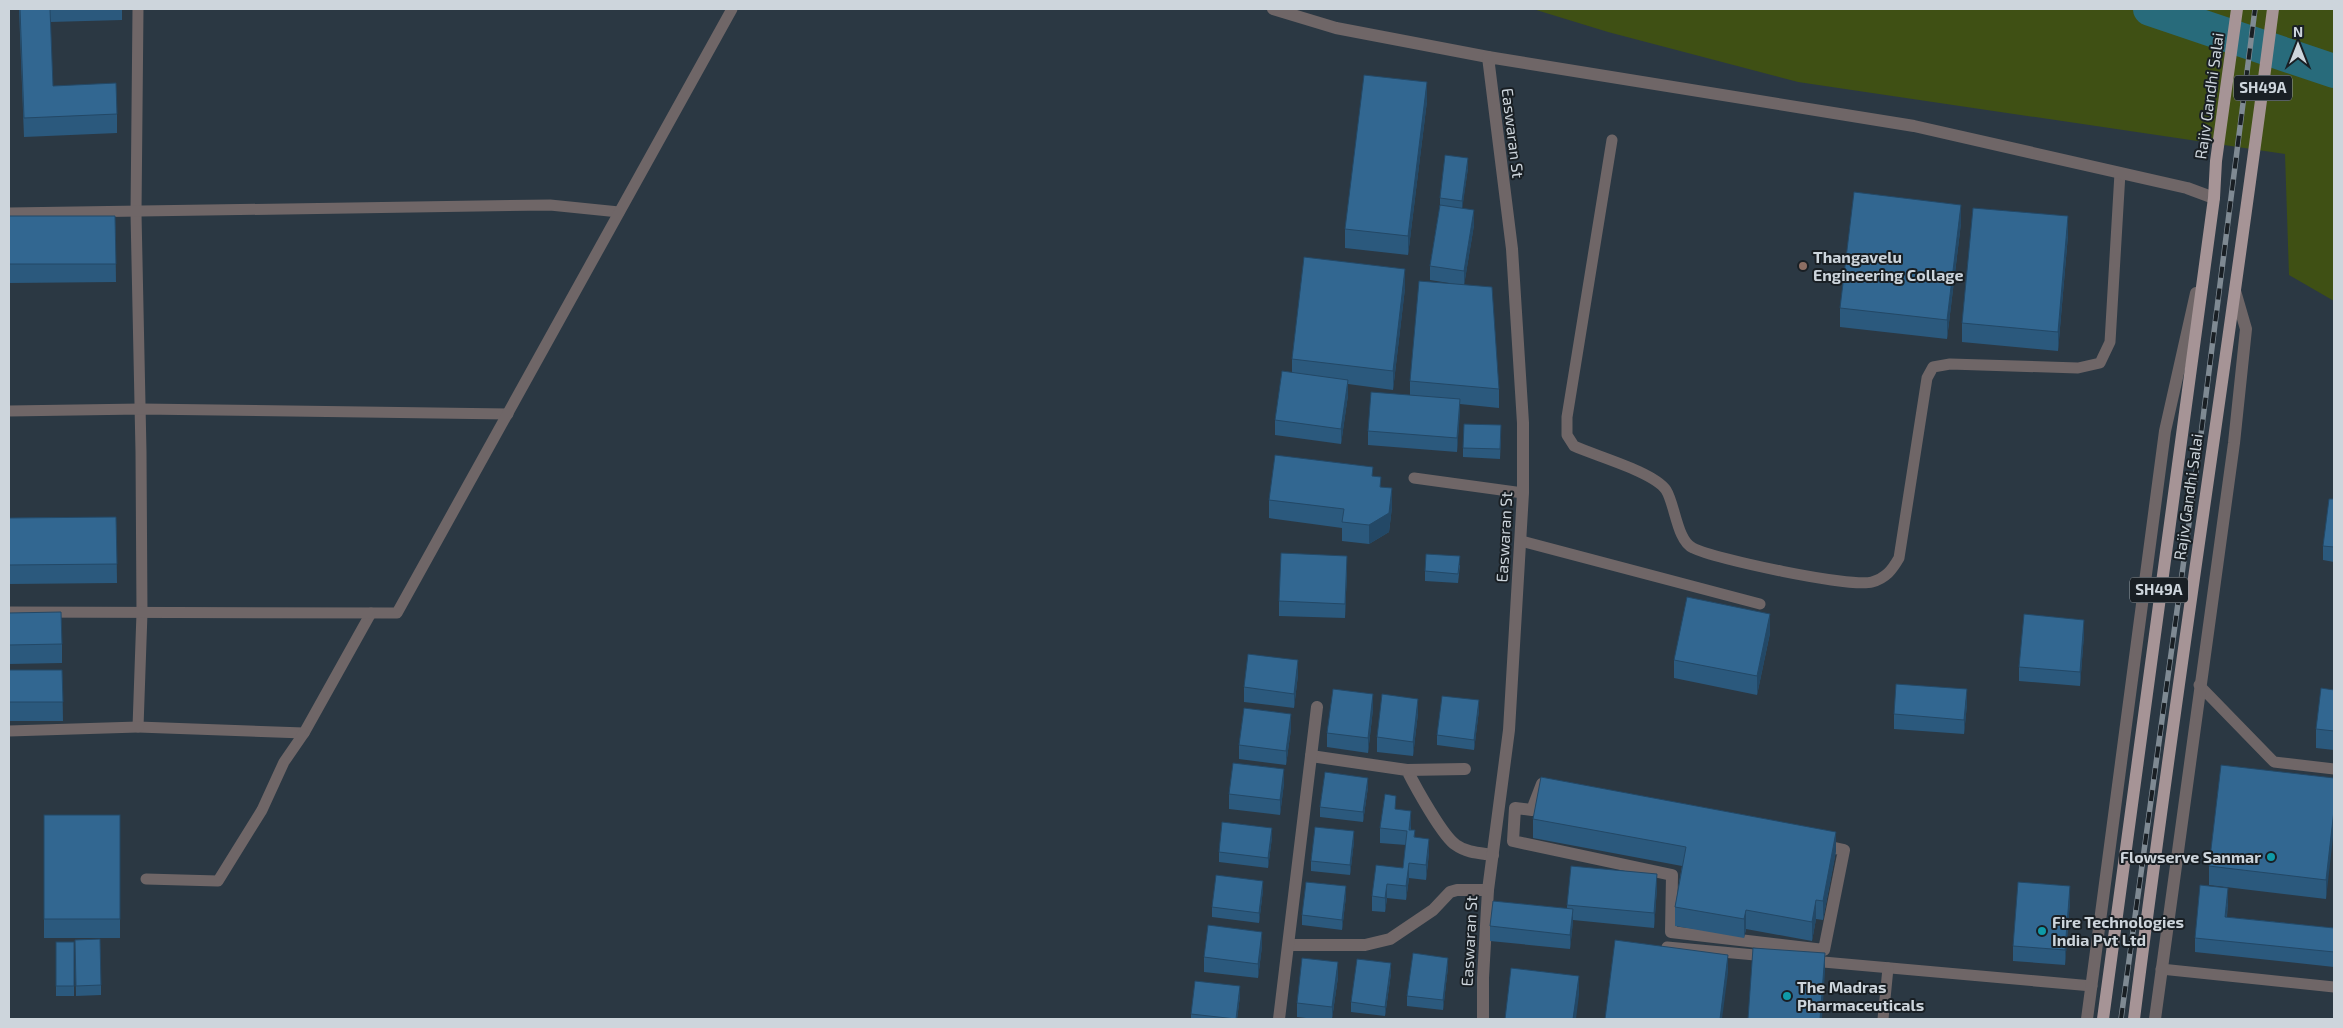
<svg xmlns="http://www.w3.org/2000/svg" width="2343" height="1028" viewBox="0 0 2343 1028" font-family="'Exo 2',sans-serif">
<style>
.green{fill:#3f5014}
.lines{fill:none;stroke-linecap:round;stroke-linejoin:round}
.river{stroke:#286b7b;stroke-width:34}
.service{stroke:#6f6667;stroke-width:11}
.minor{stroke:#6f6667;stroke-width:12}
.tertiary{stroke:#6f6667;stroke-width:12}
.primary{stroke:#a69496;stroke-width:12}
.rail-casing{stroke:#7f8a93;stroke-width:5.5}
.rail{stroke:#191f24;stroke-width:4;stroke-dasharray:11;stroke-linecap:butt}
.wall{fill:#2b597d}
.shaded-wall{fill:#234866}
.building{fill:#326791;stroke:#234866}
.education-dot{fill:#8d6e63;stroke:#191f24;stroke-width:2}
.culture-dot{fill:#0f9aa8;stroke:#191f24;stroke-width:2}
.labels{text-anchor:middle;stroke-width:4;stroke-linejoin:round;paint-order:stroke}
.shield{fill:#191f24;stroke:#979ea5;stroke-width:1}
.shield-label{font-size:15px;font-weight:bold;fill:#cdd5dc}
.street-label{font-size:16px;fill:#cdd5dc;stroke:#191f24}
.poi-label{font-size:16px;font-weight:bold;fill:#cdd5dc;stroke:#191f24;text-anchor:start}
</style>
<rect width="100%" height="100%" fill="#2b3843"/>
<polygon class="green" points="1533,9 2334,9 2334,301 2289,275 2285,154 1798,82 1608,32"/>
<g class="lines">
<polyline class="river" points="2150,9 2334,71"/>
<g class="service">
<polyline points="138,9 136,213 141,452 142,613 138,727 304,733 371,613"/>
<path d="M1612 140 1567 417V435L1574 446C1596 456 1654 472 1666 490 1675 504 1677 541 1693 548 1714 559 1851 588 1872 582 1886 578 1892 570 1899 558L1927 378 1933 367 1950 364 2078 368 2100 363 2110 342 2120 173"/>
<polyline points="9,213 550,205 619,212"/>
<polyline points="9,411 141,409 508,414"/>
<polyline points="1414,478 1523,493"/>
<polyline points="1521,541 1760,604"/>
<polyline points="9,612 397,613 732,9"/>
<polyline points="2199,685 2274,762 2334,769"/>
<polyline points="9,731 138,727"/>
<polyline points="146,879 218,881 262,810 284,762 304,733"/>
<polyline points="1667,947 1766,956"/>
<polyline points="1812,961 2092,986"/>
<polyline points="2161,969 2334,987"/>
<polyline points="1883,1019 1888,968"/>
</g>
<g class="minor">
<polyline points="1273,9 1336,28 1488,57"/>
<path d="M1311 756 1407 770C1415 786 1443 837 1456 845 1467 853 1480 853 1493 855"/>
<polyline points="1407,770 1465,769"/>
<polygon points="1542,784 1844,850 1824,950 1671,932 1672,875 1513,841 1515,808 1532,810"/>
<polyline points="1289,945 1365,945 1390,939 1433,910 1450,892 1457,890 1488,890"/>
<polyline points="1279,1019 1317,707"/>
</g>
<g class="tertiary">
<polyline points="1483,1019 1483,978 1488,890 1509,730 1523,493 1523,423 1512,249 1488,57 1914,126 2187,188 2214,198"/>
<polyline points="2087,1019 2165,431 2196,293"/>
<polyline points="2155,1019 2234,443 2246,329 2235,291"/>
</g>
<g class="primary">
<polyline points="2103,1019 2214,198 2216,161 2237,9"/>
<path d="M2134 1019C2176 682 2230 346 2273 9"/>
</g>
<defs>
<polyline id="rail" points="2121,1019 2199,450 2255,9"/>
</defs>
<use href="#rail" class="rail-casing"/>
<use href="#rail" class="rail"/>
</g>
<g class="wall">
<polygon points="19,9 122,9 122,20 50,22 53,86 117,114 117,133 24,137"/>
<polygon points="1427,101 1408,255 1345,248 1345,229"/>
<polygon points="1468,168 1462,208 1474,225 1464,285 1499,389 1499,408 1460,404 1457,452 1368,445 1368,431 1410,395 1410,381 1455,284 1430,280 1430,266 1440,205 1440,198"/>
<polygon points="9,216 115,216 116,282 9,283"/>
<polygon points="1961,223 1947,339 1840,327 1840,308"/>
<polygon points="2068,235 2058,351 1962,342 1962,323"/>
<polygon points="1405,288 1393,390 1348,384 1348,395 1341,444 1275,435 1275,420 1292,373 1292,359"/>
<polygon points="1501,435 1500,459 1463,457 1463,448"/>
<polygon points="1373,476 1381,487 1392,507 1389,532 1369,544 1342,541 1342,528 1269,518 1269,500"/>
<polygon points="2334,499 2334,562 2323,560 2323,546"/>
<polygon points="116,517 117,583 9,584 9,518"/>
<polygon points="1460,565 1458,583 1425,581 1425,571"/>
<polygon points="1347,570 1345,618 1279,616 1279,601"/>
<polygon points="9,613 62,644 62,663 9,664"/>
<polygon points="1770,633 1757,695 1674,678 1674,660"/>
<polygon points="2084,634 2080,686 2019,681 2019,667"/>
<polygon points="9,670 62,670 63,721 9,721"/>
<polygon points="1298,675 1294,708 1244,702 1244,687"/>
<polygon points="2334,690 2334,750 2316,748 2316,729"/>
<polygon points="1967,704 1964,734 1894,729 1894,714"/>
<polygon points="1373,709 1368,753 1327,747 1327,733"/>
<polygon points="1479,710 1474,750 1437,745 1437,735"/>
<polygon points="1418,713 1413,756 1377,752 1377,737"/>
<polygon points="1291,729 1286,765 1239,759 1239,745"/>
<polygon points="2334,778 2326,899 2209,885 2209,866"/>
<polygon points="1284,783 1280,815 1229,809 1229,794"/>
<polygon points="1368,787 1363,822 1320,817 1320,807"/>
<polygon points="1396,809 1411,825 1411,830 1415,837 1429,853 1426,880 1409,878 1406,900 1387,898 1385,912 1372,911 1372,896 1403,868 1406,845 1380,843 1380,828"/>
<rect x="44" y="815" width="76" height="123"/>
<polygon points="1533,819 1836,851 1823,920 1816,919 1812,941 1746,929 1744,938 1675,926 1675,907 1682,866 1533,838"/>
<polygon points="1272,837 1268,868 1219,862 1219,852"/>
<polygon points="1354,841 1350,875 1311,871 1311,861"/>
<polygon points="1657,888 1654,928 1573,920 1570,949 1490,941 1490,926 1567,908 1567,905"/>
<polygon points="1263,890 1259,923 1212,917 1212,907"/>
<polygon points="1346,896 1342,930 1302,925 1302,915"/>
<polygon points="2070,901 2065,965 2013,961 2013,946"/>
<polygon points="2228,902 2227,917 2334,928 2334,967 2195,952 2195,938"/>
<polygon points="75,940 101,985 101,995 76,996"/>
<rect x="56" y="942" width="18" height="54"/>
<polygon points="1262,946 1258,978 1204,972 1204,957"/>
<polygon points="1448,967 1443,1010 1407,1006 1407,996"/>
<polygon points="1391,973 1385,1016 1351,1012 1351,1002"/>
<polygon points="1338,977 1332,1019 1315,1019 1297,1017 1297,1003"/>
<polygon points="1240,996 1237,1019 1191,1019 1191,1014"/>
</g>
<g class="shaded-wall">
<polygon points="1427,82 1427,101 1408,255 1408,236"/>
<polygon points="1468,158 1468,168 1462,211 1462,201"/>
<polygon points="1961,205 1961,223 1947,339 1947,320"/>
<polygon points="1474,210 1474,225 1464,286 1464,271"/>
<polygon points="2068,216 2068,235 2058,351 2058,332"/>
<polygon points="1405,269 1405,288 1393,390 1393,371"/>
<polygon points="1348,380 1348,395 1341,444 1341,429"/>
<polygon points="1460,399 1460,413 1457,452 1457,438"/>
<polygon points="1392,488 1392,507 1389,532 1369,544 1369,525"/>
<polygon points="1347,556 1347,570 1345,618 1345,604"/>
<polygon points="1770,614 1770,633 1757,695 1757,676"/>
<polygon points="2084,620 2084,634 2080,686 2080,672"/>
<polygon points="1298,660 1298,675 1294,708 1294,694"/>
<polygon points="1967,689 1967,704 1964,734 1964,720"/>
<polygon points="1373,694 1373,709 1368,753 1368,738"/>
<polygon points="1418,699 1418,713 1413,756 1413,742"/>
<polygon points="1479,700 1479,710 1474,750 1474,740"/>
<polygon points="1291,714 1291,729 1286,765 1286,751"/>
<polygon points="1284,769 1284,783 1280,815 1280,800"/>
<polygon points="1368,778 1368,787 1363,822 1363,812"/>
<polygon points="2334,810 2334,829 2326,899 2326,880"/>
<polygon points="1411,811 1411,825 1409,844 1409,830"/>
<polygon points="1272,828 1272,837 1268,868 1268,858"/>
<polygon points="1354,831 1354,841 1350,875 1350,865"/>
<polygon points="1836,832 1836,851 1823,920 1823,901"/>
<polygon points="1429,839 1429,853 1426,880 1426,865"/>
<polygon points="1409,863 1409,878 1406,900 1406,886"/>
<polygon points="1657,874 1657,888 1654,928 1654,913"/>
<polygon points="1263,881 1263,890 1259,923 1259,913"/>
<polygon points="1387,884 1387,898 1385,912 1385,898"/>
<polygon points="1346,886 1346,896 1342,930 1342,920"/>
<polygon points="2070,886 2070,901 2065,965 2065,950"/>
<polygon points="2228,888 2228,902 2225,931 2225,917"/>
<polygon points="1816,900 1816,919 1812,941 1812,922"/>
<polygon points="1573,909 1573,923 1570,949 1570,935"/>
<polygon points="1746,910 1746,929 1744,938 1744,919"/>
<polygon points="1262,932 1262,946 1258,978 1258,964"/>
<polygon points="1825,953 1825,972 1822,1019 1820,1019"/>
<polygon points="1728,955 1728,973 1722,1019 1720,1019"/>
<polygon points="1448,958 1448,967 1443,1010 1443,1000"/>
<polygon points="1338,962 1338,977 1332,1019 1332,1007"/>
<polygon points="1391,963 1391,973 1385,1016 1385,1007"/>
<polygon points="1579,976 1579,995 1576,1019 1573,1019"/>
<polygon points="1240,986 1240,996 1237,1019 1236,1019"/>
</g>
<g class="building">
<polygon points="20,9 50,9 53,86 116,83 117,114 24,118"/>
<polygon points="1364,75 1427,82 1408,236 1345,229"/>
<polygon points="1445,155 1468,158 1462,201 1440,198"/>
<polygon points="1854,192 1961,205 1947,320 1840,308"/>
<polygon points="1440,205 1474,210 1464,271 1430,266"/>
<polygon points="1973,208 2068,216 2058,332 1962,323"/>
<polygon points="9,216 115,216 116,264 9,264"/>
<polygon points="1304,257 1405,269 1393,371 1292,359"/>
<polygon points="1419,281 1492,287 1499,389 1410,381"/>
<polygon points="1282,371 1348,380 1341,429 1275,420"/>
<polygon points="1371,392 1460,399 1457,438 1368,431"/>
<polygon points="1464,424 1501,425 1500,449 1463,448"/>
<polygon points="1275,455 1373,467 1372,476 1381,477 1380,487 1392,488 1389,513 1369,525 1342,522 1344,509 1269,500"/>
<polygon points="2329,499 2334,499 2334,547 2323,546"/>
<polygon points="116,517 117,564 9,565 9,518"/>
<polygon points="1281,553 1347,556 1345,604 1279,601"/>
<polygon points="1426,554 1460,556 1458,574 1425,571"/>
<polygon points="1687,597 1770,614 1757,676 1674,660"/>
<polygon points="61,612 62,644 9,645 9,613"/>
<polygon points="2024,614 2084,620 2080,672 2019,667"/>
<polygon points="1248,654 1298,660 1294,694 1244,687"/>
<polygon points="9,670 62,670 63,702 9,702"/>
<polygon points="1896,684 1967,689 1964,720 1894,714"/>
<polygon points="2321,688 2334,690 2334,731 2316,729"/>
<polygon points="1333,689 1373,694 1368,738 1327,733"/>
<polygon points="1382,694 1418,699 1413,742 1377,737"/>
<polygon points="1442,696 1479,700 1474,740 1437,735"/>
<polygon points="1244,708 1291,714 1286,751 1239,745"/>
<polygon points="1233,763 1284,769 1280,800 1229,794"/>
<polygon points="2221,765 2334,778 2334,810 2326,880 2209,866"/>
<polygon points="1325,772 1368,778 1363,812 1320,807"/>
<polygon points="1541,777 1836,832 1823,901 1816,900 1812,922 1746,910 1744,919 1675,907 1686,847 1533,819"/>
<polygon points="1385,794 1396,796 1395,809 1411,811 1409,830 1415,830 1414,837 1429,839 1426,865 1409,863 1406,886 1387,884 1385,898 1372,896 1376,865 1403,868 1407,831 1380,828"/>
<rect x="44" y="815" width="76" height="104"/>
<polygon points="1222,822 1272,828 1268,858 1219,852"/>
<polygon points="1315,827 1354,831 1350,865 1311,861"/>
<polygon points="1571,866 1657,874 1654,913 1567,905"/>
<polygon points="1216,875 1263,881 1259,913 1212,907"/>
<polygon points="1306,882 1346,886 1342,920 1302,915"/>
<polygon points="2018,882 2070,886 2065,950 2013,946"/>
<polygon points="2200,885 2228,888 2225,917 2334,928 2334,952 2195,938"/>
<polygon points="1493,901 1573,909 1570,935 1490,926"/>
<polygon points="1208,925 1262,932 1258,964 1204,957"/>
<polygon points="100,939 101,985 76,986 75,940"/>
<polygon points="1615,940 1728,955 1720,1019 1605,1019"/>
<rect x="56" y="942" width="18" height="44"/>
<polygon points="1753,948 1825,953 1820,1019 1748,1019"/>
<polygon points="1413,953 1448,958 1443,1000 1407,996"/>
<polygon points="1302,958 1338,962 1332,1007 1297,1003"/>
<polygon points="1357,959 1391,963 1385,1007 1351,1002"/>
<polygon points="1511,968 1579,976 1573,1019 1505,1019"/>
<polygon points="1195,981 1240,986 1236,1019 1191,1014"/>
</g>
<circle class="education-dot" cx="1803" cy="266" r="5"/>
<g class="culture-dot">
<circle cx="2271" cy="857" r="5"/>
<circle cx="2042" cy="931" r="5"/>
<circle cx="1787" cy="996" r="5"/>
</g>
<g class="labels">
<g class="shield">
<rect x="2234" y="75.5" width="58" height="25" rx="4"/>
<rect x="2130" y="577.5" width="58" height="25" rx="4"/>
</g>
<g class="shield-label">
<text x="2263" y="93">SH49A</text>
<text x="2159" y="595">SH49A</text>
</g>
<g class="street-label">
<text transform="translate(2209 96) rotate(-82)" y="6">Rajiv Gandhi Salai</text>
<text transform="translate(1513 133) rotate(83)" y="6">Easwaran St</text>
<text transform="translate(2188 497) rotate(-82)" y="6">Rajiv Gandhi Salai</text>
<text transform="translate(1504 537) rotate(-87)" y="6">Easwaran St</text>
<text transform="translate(1469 941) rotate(-87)" y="6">Easwaran St</text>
</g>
<g class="poi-label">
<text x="1813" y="263">Thangavelu<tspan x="1813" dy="18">Engineering Collage</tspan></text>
<text x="2261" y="863" text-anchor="end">Flowserve Sanmar</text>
<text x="2052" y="928">Fire Technologies<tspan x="2052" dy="18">India Pvt Ltd</tspan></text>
<text x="1797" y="993">The Madras<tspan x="1797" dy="18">Pharmaceuticals</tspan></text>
</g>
</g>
<rect width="2343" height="1028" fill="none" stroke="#cdd5dc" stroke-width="20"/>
<g transform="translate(2298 45)" stroke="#191f24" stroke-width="4" paint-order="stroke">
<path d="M0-4L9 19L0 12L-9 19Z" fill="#cdd5dc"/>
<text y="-8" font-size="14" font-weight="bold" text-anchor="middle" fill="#cdd5dc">N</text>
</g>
</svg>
